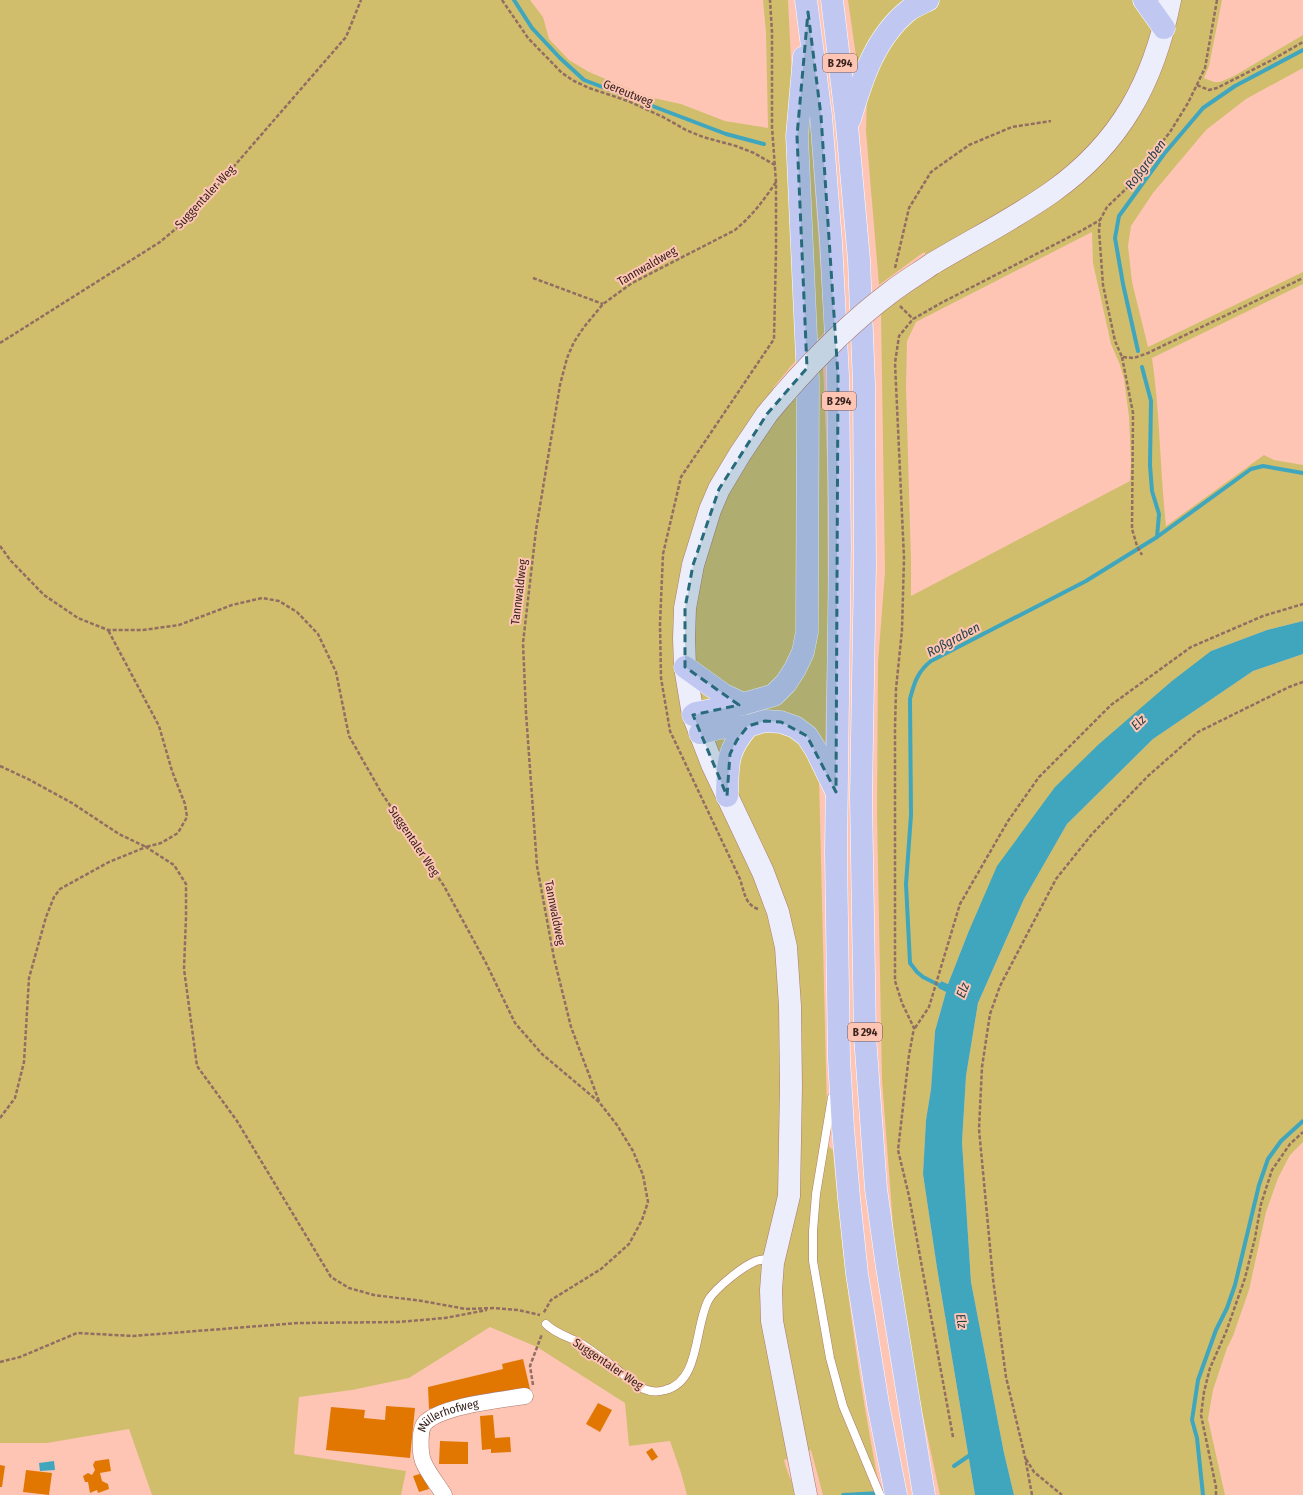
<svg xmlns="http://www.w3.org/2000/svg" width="1303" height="1495" viewBox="0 0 1303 1495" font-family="'Fira Sans Condensed',sans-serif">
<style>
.green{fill:#d1be6d;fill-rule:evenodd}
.water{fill:#3fa6be}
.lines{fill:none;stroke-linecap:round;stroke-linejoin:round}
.stream{stroke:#3fa6be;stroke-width:4}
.building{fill:#e17700}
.lane-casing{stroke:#ac7869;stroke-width:9}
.street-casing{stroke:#ac7869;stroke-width:17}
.secondary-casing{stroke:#ac7869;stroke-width:23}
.highway-casing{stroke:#fff;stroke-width:23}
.path{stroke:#926d62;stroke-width:2.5;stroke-dasharray:4 2;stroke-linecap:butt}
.lane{stroke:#fff;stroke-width:8}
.street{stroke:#fff;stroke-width:16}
.secondary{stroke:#eceefb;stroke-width:22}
.highway{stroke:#c0c8f1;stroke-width:22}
.secondary-bridge-casing{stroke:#ac7869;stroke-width:23;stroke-linecap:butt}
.secondary-bridge{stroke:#eceefb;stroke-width:22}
.marked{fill:#276b7b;fill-opacity:0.2;stroke:#276b7b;stroke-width:3;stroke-dasharray:8 5;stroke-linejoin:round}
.labels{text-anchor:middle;stroke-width:4;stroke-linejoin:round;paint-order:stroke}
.shield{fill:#fec5b5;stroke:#74544b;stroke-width:1}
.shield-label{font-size:11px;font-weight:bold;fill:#39241e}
.street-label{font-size:12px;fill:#39241e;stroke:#fec5b5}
.water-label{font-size:13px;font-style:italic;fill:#23424a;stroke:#fec5b5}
</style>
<rect width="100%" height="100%" fill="#fec5b5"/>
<g class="green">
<path d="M0 0H530L543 17 549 39 569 60 589 72 649 97 681 104 725 121 768 128 766 32 763 0H788L794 122 810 121 825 332 792 365 773 388 783 395 823 365 827 459 828 619 825 747 819 777 827 1110 822 1141 833 1150C843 1265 858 1381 881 1495H823L811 1450 784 1460C787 1473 793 1483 796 1495H687L681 1473 670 1441 629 1446 625 1403 537 1347 490 1327 409 1378 352 1390 299 1397 294 1454 406 1471 401 1495H152L129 1429 47 1443H0Z"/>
<path d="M848 0H1222L1209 66 1204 78 1214 82H1220L1234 76 1303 35V68L1246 99 1206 130 1153 193 1131 226 1128 246 1132 282 1148 347 1303 272V284L1152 358C1160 413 1160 470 1166 526L1264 455 1274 460 1303 465V621L1267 630 1211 651 968 933 948 984 941 981 938 988 946 992 935 1031 931 1089 926 1120 923 1174 937 1268 975 1495H940L912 1364 894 1238 882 1080 877 813 878 663 885 572 881 313 938 273 924 252 879 285 866 131 867 95 862 63H857ZM1092 232 1093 263 1111 344 1120 365 1124 379 1129 417 1131 462 1130 481 911 596V561L906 386 907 341 916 322Z"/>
<polygon points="1303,654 1303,1142 1290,1155 1278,1178 1266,1212 1249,1290 1233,1336 1227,1348 1213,1390 1208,1419 1225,1495 1014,1495 1004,1453 971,1282 962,1142 966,1076 978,1003 1024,899 1067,824 1153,739 1253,671"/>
</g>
<g class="water">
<polygon points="1303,621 1303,654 1253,671 1153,739 1067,824 1024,899 978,1003 966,1076 962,1142 971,1282 1004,1453 1014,1495 975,1495 937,1268 923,1174 926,1120 931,1089 935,1031 946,992 938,988 941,981 948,984 968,933 997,866 1055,787 1099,744 1172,681 1211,651 1267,630"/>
<polygon points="54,1461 55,1470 40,1471 39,1463"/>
</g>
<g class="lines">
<g class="stream">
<polyline points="514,0 532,28 560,58 584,80 726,134 764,144"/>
<polyline points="1138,351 1123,284 1115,238 1119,216 1164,154 1203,108 1235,86 1303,50"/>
<polyline points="1157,537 1251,469 1263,466 1303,473"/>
<path d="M943 987 923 977 917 972 910 963 906 884 911 815 910 699C914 683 918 671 931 661L1086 581 1157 537 1159 514 1152 491 1150 465 1151 401 1142 367"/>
<polyline points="954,1466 973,1453"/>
<polyline points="843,1495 880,1493"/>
<polyline points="1203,1495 1197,1438 1192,1420 1198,1380 1216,1330 1227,1308 1235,1285 1259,1185 1268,1159 1281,1141 1303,1121"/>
</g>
</g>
<g class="building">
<polygon points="523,1359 530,1389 509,1394 508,1390 429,1409 428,1387 503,1369 502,1364"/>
<polygon points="598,1403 612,1410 600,1432 586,1424"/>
<polygon points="386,1406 415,1408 410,1458 326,1450 331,1407 365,1410 364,1418 385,1420"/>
<polygon points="493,1415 495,1438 510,1437 511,1452 491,1453 491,1449 482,1450 480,1416"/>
<polygon points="440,1441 468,1442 468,1464 439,1464"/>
<polygon points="652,1448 658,1457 652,1461 646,1452"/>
<polygon points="109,1459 111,1471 100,1473 102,1481 108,1484 109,1489 98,1493 97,1490 90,1493 88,1482 85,1482 83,1476 88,1473 92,1475 95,1470 93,1465 95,1461"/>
<polygon points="0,1465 5,1466 2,1487 0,1487"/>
<polygon points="26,1470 52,1473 49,1495 23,1492"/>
<polygon points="423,1473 429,1489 419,1492 413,1476"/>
</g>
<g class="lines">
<defs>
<g id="lane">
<polyline points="832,1097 816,1194 813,1231 813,1261 830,1358 843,1406 880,1495"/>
<path d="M546 1324C554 1333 569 1337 580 1343 590 1349 600 1357 610 1364 622 1372 630 1383 644 1389 651 1392 658 1392 665 1390 701 1382 694 1325 709 1299 716 1288 742 1267 754 1262 757 1260 762 1260 766 1259"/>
</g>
<g id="street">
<path id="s1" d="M444 1495C438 1485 427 1472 423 1461 420 1453 419 1429 425 1423 441 1406 500 1400 525 1396"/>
</g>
<g id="secondary">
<path d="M932 264C972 240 1014 219 1052 192 1121 143 1154 81 1170 0"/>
<polyline points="783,395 767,414 740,454 719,489 710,510 693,565 685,608 684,638 685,667 693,715 712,764 763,872 778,912 786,947 790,1006 791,1086 789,1196 773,1263 771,1290 772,1321 806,1495"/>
</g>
<g id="highway">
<polyline points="806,0 821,116 831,242 838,376 840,545 836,852 839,1059 843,1128 849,1198 857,1274 878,1404 896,1495"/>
<polyline points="832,0 847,126 859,260 864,384 865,566 861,797 865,1036 876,1189 887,1267 924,1495"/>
<polyline points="1144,0 1164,28"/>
<path d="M850 119C862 79 875 37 909 10 915 6 922 3 928 0"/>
<polyline points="685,667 724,695 743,704"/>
<polyline points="693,715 696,713 743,704 774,695 786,683 795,669 803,652 807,632 808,381 797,136 804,57"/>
<polyline points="700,733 719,728 748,726 765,721 781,722 795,727 807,736 816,750 835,789"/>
<path d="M727 796C728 763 726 752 748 726"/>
</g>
</defs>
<use href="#lane" class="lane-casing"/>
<use href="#street" class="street-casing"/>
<use href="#secondary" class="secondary-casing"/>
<use href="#highway" class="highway-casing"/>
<g class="path">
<polyline points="502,0 528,38 562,73 574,81 589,88 628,101 663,117 686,130 703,137 736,146 754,153 775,165"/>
<polyline points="1217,0 1205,68 1188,103 1170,132 1148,160 1128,187 1107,207 1100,220 1099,230 1103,285 1115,341 1122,357 1134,358 1148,353 1303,278"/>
<polyline points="1197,85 1209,90 1217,88 1270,61 1303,42"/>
<polyline points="895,268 909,208 931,172 969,145 1012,127 1051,121"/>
<polyline points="533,278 603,304"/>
<polyline points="900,306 913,319"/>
<polyline points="0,343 160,242 190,217 346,37 361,0"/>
<polyline points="1122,357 1133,413 1132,529 1137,546 1142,555"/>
<polyline points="0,546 11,561 44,595 78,618 108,630 143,630 179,625 232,605 262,598 279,601 297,612 318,634 336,672 349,736 381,792 444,886 486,963 515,1023 542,1054 599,1102 617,1125 633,1151 643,1175 648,1202 642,1220 629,1244 601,1269 551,1300 543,1314"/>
<polyline points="0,766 28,779 72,803 119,834 146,847 161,843 178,833 187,817 185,804 172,771 159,726 108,630"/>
<path d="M758 909C745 905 744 891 740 879L670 731 661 678 660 624 663 554 681 477 774 339 776 251V182L772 127V32L770 0"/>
<polyline points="915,1028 929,1007 960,904 1008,821 1039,777 1111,705 1191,647 1263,616 1303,604"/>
<path d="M599 1101 571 1027 554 958 537 866 526 713 523 643 536 530 560 385 567 358 574 342 584 327 603 304 632 283 735 230C752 216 764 200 776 182"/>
<polyline points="0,1118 15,1098 24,1062 29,978 46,917 54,897 60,889 109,862 146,847 174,865 186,884 186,917 184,969 197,1066 237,1121 331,1277 349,1288 374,1295 422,1301 466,1309 494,1308 518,1310 540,1315"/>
<polyline points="0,1362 20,1357 77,1333 133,1336 298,1323 398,1322 445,1318 487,1310"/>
<polyline points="533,1385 530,1366 542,1334"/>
<polyline points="953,1437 909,1196 898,1150 909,1055 914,1028 902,1003 895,981 895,728 896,689 902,630 904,558 895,363 899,336 913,319 941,303 1081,231 1100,220"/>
<polyline points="1026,1459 1034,1472 1062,1495"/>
<polyline points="1032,1495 1025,1457 1006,1377 993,1279 979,1129 982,1067 990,1014 1000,986 1056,879 1092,834 1148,776 1198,732 1289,687 1303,682"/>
<polyline points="1216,1495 1216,1487 1201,1415 1204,1392 1210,1368 1226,1332 1245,1278 1255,1238 1261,1204 1272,1170 1290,1144 1303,1132"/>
</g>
<use href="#lane" class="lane"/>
<use href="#street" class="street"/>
<use href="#secondary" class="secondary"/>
<use href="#highway" class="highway"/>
<defs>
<path id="secondary-bridge" d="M783 395C816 357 851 322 891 292 904 282 919 273 932 264"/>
</defs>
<use href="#secondary-bridge" class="secondary-bridge-casing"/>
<use href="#secondary-bridge" class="secondary-bridge"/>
</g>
<path class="marked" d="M808 12 821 116 838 376 836 792 807 736 781 722 765 721 748 726 737 740 730 754 727 796 693 715 739 705 685 667V608L693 565 719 489 767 414 807 368 797 136Z"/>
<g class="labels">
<g class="shield">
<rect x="823" y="54" width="34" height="18" rx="3"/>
<rect x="822" y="392" width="34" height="18" rx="3"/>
<rect x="848" y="1023" width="34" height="18" rx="3"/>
</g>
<g class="shield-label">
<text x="840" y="67">B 294</text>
<text x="839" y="405">B 294</text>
<text x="865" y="1036">B 294</text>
</g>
<g class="street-label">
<text transform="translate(628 93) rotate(22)" y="4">Gereutweg</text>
<text transform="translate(205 197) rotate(-47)" y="4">Suggentaler Weg</text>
<text transform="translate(647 266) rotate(-30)" y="4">Tannwaldweg</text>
<text transform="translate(519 592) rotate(-83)" y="4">Tannwaldweg</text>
<text transform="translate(414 841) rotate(56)" y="4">Suggentaler Weg</text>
<text transform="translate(555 913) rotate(79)" y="4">Tannwaldweg</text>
<text transform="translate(608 1364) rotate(34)" y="4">Suggentaler Weg</text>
<text dy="4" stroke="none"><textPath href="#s1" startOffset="103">Müllerhofweg</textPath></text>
</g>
<g class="water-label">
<text transform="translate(1145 164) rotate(-53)" y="5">Roßgraben</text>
<text transform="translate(953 639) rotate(-28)" y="5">Roßgraben</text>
<text transform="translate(1138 722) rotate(-44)" y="5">Elz</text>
<text transform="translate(962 990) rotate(-68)" y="5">Elz</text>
<text transform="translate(962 1321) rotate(81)" y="5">Elz</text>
</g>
</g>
</svg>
